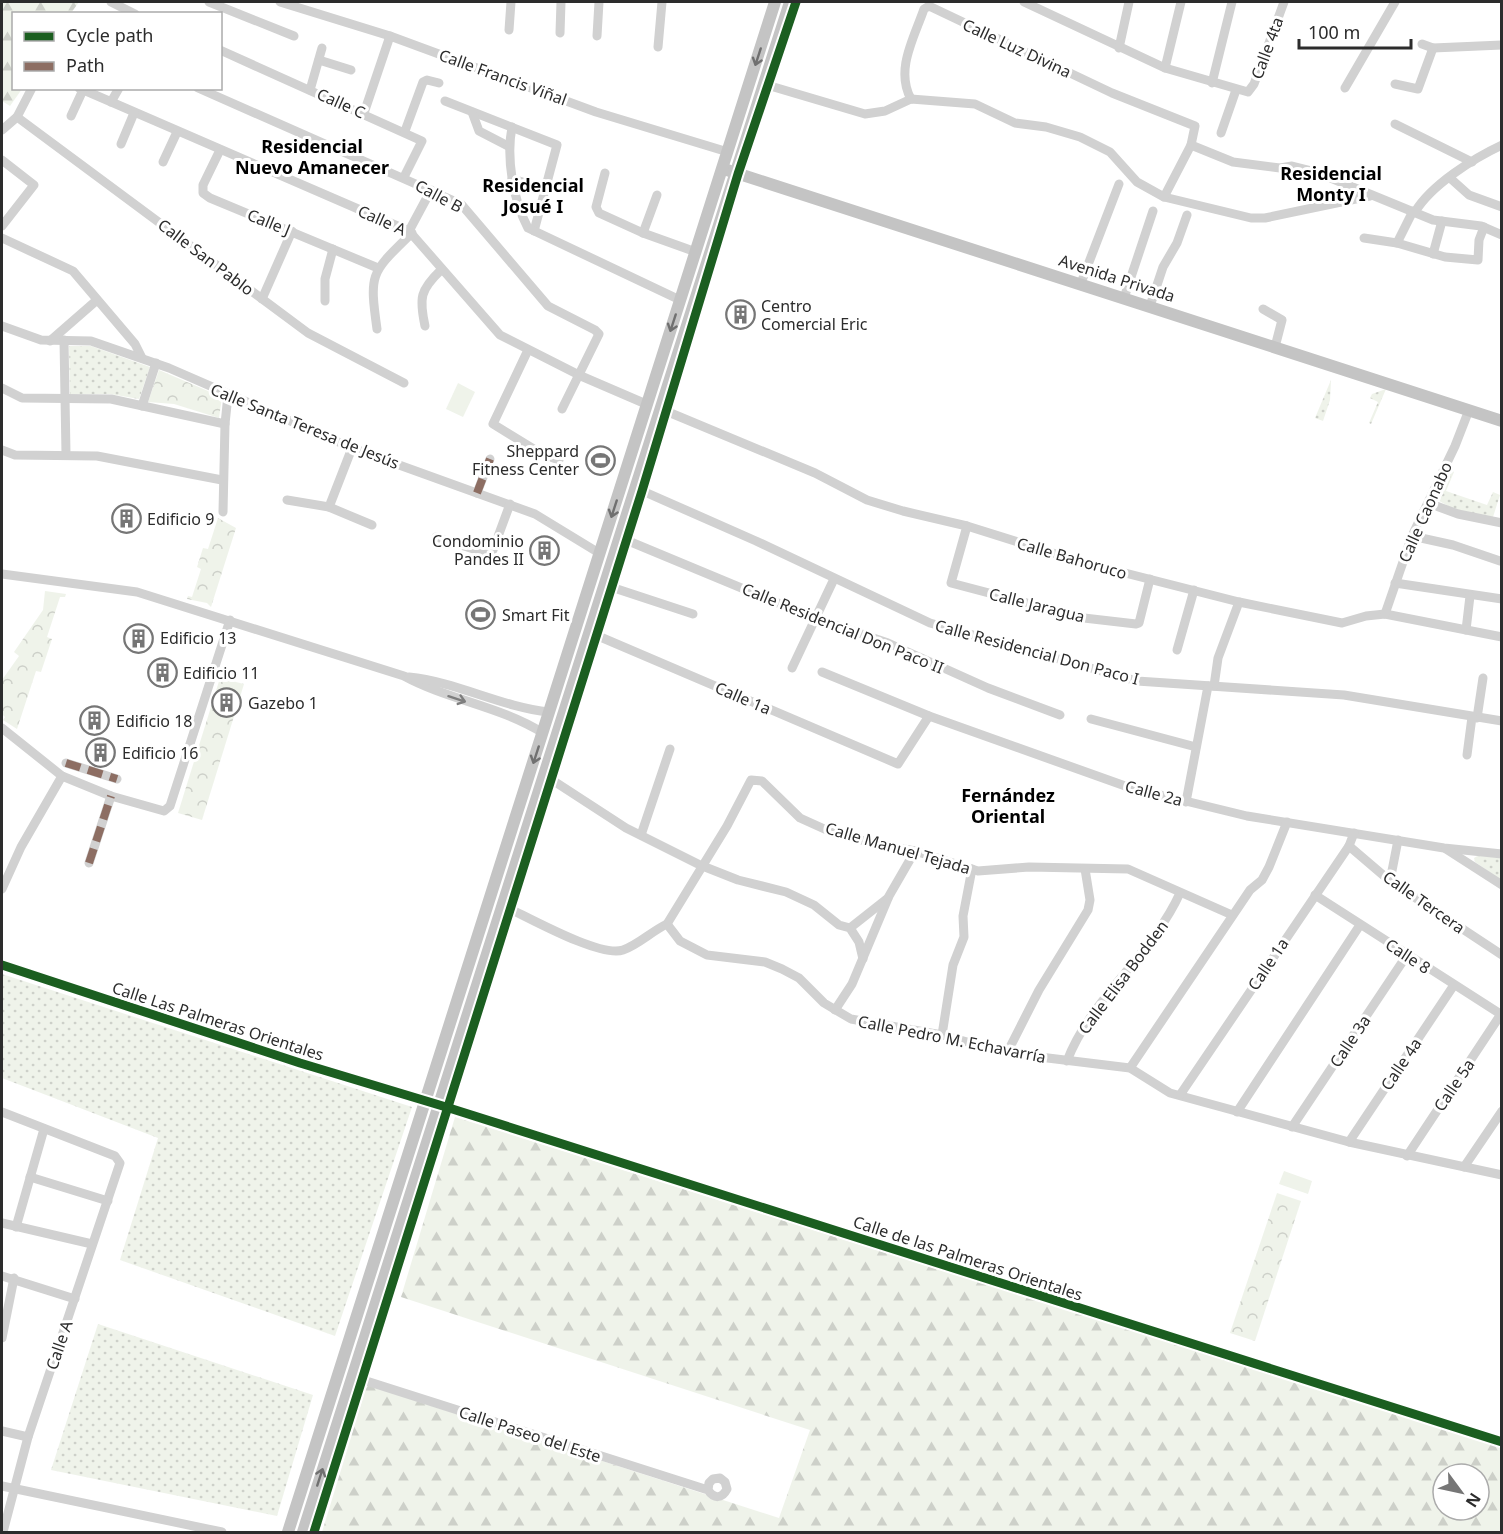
<svg xmlns="http://www.w3.org/2000/svg" width="1503" height="1534" viewBox="0 0 1503 1534" font-family="'Noto Sans',sans-serif">
<style>
.grass{fill:url(#grass-dots)}
.forest{fill:url(#forest-firs);fill-rule:evenodd}
.park{fill:url(#park-crowns)}
.garden{fill:#eff3ea}
.lines{fill:none;stroke-linecap:round;stroke-linejoin:round}
.minor{stroke:#d1d1d1;stroke-width:9}
.major{stroke:#c4c4c4;stroke-width:12}
.quiet{stroke:#8d6e63;stroke-width:8;stroke-dasharray:15 8;stroke-linecap:butt}
.cycleway-casing{stroke:#fff;stroke-width:13}
.cycleway{stroke:#1b5e20;stroke-width:9}
.oneway{stroke:#707070}
.oneway2{stroke:#7e7e7e}
.labels{text-anchor:middle;stroke-width:6;stroke-linejoin:round;paint-order:stroke}
.street-label{font-size:16px;fill:#2c2c2c;stroke:#fff}
.poi-label{font-size:16px;fill:#2c2c2c;stroke:#fff;text-anchor:start}
.neighbourhood-label{font-size:18px;font-weight:bold;fill:#000;stroke:#fff}
</style>
<defs>
<pattern id="grass-dots" width="8" height="8" patternUnits="userSpaceOnUse" patternTransform="scale(1.5)"><rect width="8" height="8" fill="#eff3ea"/><path d="M2 2h.1M6 6h.1" fill="none" stroke="#cdd0c9" stroke-width="1.8" stroke-linecap="round"/></pattern>
<pattern id="forest-firs" width="22" height="20" patternUnits="userSpaceOnUse" patternTransform="scale(1.5)"><rect width="22" height="20" fill="#eff3ea"/><path d="M5 1l3.5 6h-7zM16 11l3.5 6h-7z" fill="#cdd0c9"/></pattern>
<pattern id="park-crowns" width="20" height="18" patternUnits="userSpaceOnUse" patternTransform="scale(1.5)"><rect width="20" height="18" fill="#eff3ea"/><path d="M2 6a3 3 0 1 1 6 0M12 15a3 3 0 1 1 6 0" fill="none" stroke="#cdd0c9"/></pattern>
</defs>
<rect width="100%" height="100%" fill="#fff"/>
<g class="grass">
<polygon points="69,346 91,346 150,367 139,399 110,394 70,394"/>
<polygon points="1331,380 1330,400 1323,421 1315,418"/>
<polygon points="1386,389 1371,424 1369,423 1378,402 1370,398 1372,394"/>
<polygon points="1448,469 1454,472 1446,491 1487,505 1493,492 1500,495 1493,517 1457,511 1434,498"/>
<polygon points="1479,855 1501,858 1501,880 1475,862 1474,858"/>
<polygon points="2,974 412,1107 335,1336 120,1260 158,1138 2,1078"/>
<polygon points="98,1324 313,1395 277,1516 51,1470"/>
</g>
<g class="forest">
<polygon points="2,2 79,2 71,13 14,14 14,88 22,89 10,106 2,101"/>
<path d="M455 1117 1501 1447V1532H322L367 1385 779 1518 810 1430 401 1297ZM1443 1474H1479V1510H1443Z"/>
</g>
<g class="park">
<polygon points="159,370 222,397 219,418 174,404 148,402"/>
<polygon points="218,518 236,528 211,607 207,603 187,599 188,596 192,597 201,569 197,567 203,548 208,549"/>
<polygon points="45,591 66,594 65,597 60,597 47,637 52,639 41,672 36,671 17,729 3,720 5,717 2,714 2,680 19,656 14,652 43,610"/>
<polygon points="220,678 244,684 202,820 178,813"/>
<polygon points="1277,1193 1301,1201 1255,1341 1230,1333"/>
</g>
<g class="garden">
<polygon points="458,383 475,392 463,417 446,409"/>
<polygon points="1284,1171 1312,1181 1308,1194 1279,1184"/>
</g>
<g class="lines">
<g class="minor">
<polyline points="111,2 135,14"/>
<polyline points="209,2 294,36"/>
<polyline points="280,2 390,36 596,112 728,152"/>
<polyline points="1024,2 1165,68 1248,92 1254,84 1284,2"/>
<polyline points="509,30 511,2"/>
<polyline points="560,33 561,2"/>
<polyline points="597,36 599,2"/>
<polyline points="1422,44 1433,48 1502,45"/>
<polyline points="658,47 662,2"/>
<polyline points="1119,48 1129,2"/>
<polyline points="220,50 422,141 404,177"/>
<polyline points="319,60 351,70"/>
<polyline points="1165,68 1181,2"/>
<polyline points="1212,83 1232,2"/>
<polyline points="1395,84 1418,89 1433,48"/>
<polyline points="767,85 865,114 885,111 911,99 975,104 1015,123 1046,127 1080,137 1110,152 1137,182 1164,197 1251,218 1265,218 1370,196"/>
<polyline points="79,88 409,231 500,335 581,376 646,404"/>
<polyline points="198,88 461,204 548,306 595,330 599,334 562,409"/>
<polyline points="1345,88 1395,2"/>
<polyline points="310,90 322,48"/>
<path d="M911 99C895 70 914 38 924 9L929 6 1112 93 1195 126 1191 145 1164 197"/>
<polyline points="445,101 557,145 534,231"/>
<polyline points="111,102 119,88"/>
<polyline points="472,112 479,131 508,146"/>
<polyline points="364,113 390,36"/>
<polyline points="71,116 83,90"/>
<polyline points="17,117 308,333 404,383"/>
<polyline points="1395,124 1472,162"/>
<path d="M512 127C506 158 513 200 528 228L680 300"/>
<polyline points="2,130 17,117 32,88"/>
<polyline points="405,131 423,82 427,80 439,83"/>
<polyline points="1221,133 1236,90"/>
<polyline points="121,144 134,113"/>
<polyline points="1191,145 1233,162 1280,168 1292,166 1316,172 1433,220 1481,226 1502,235"/>
<polyline points="220,150 203,185 203,193 210,198 378,268"/>
<polyline points="2,160 34,185 2,226"/>
<polyline points="163,162 177,132"/>
<polyline points="605,173 596,207 599,213 643,233 696,252"/>
<polyline points="1450,178 1469,195 1502,207"/>
<polyline points="512,179 545,188"/>
<polyline points="1413,211 1397,243 1445,257 1478,260 1479,240 1484,227"/>
<path d="M1415 212C1431 185 1474 158 1502 145"/>
<polyline points="409,231 431,190"/>
<polyline points="643,233 657,195"/>
<polyline points="2,238 73,271 135,344 142,358"/>
<polyline points="1364,238 1397,243"/>
<polyline points="1433,254 1442,221"/>
<polyline points="1081,283 1119,184"/>
<polyline points="1124,298 1153,211"/>
<polyline points="262,299 292,231"/>
<polyline points="325,301 325,279 333,249"/>
<polyline points="1150,306 1163,267 1177,243 1187,215"/>
<polyline points="1263,309 1282,320 1275,347"/>
<polyline points="2,326 41,340 91,341 169,368 352,448 535,514 599,553"/>
<path d="M425 326C419 298 420 290 441 270"/>
<path d="M377 329C369 272 371 273 412 233"/>
<polyline points="64,340 66,454"/>
<polyline points="50,341 97,300"/>
<polyline points="528,350 493,424 542,454 559,460"/>
<polyline points="2,388 22,398 111,399 225,424"/>
<polyline points="142,406 156,363"/>
<polyline points="661,409 815,473 867,500 903,511 967,526 1078,561 1239,602 1342,623 1366,616 1385,614 1502,637"/>
<polyline points="2,450 15,455 97,456 222,480"/>
<polyline points="638,489 756,541 930,623 1137,681 1344,695 1502,721"/>
<polyline points="477,493 490,459"/>
<polyline points="287,500 329,507 372,525"/>
<polyline points="1428,503 1458,514 1502,523"/>
<polyline points="329,507 352,448"/>
<polyline points="223,512 225,424 228,395"/>
<polyline points="967,526 951,583 1084,618 1136,624 1139,623 1150,579"/>
<polyline points="1412,536 1453,545 1500,561"/>
<polyline points="436,537 489,554 493,550 510,504"/>
<polyline points="626,540 809,616 888,643 988,688 1060,715"/>
<path d="M2 574 137 592 404 676C448 700 500 706 543 733"/>
<polyline points="1395,583 1502,599"/>
<polyline points="611,587 693,614"/>
<polyline points="1385,614 1412,536 1455,446 1469,410"/>
<polyline points="1466,630 1470,596"/>
<polyline points="591,633 898,764 929,716"/>
<polyline points="1177,650 1194,590"/>
<polyline points="792,668 834,579"/>
<polyline points="822,672 929,716 1128,787 1247,816 1444,848 1502,854"/>
<path d="M409 677C457 682 501 707 549 712"/>
<polyline points="1214,686 1218,658 1239,602"/>
<polyline points="1477,718 1483,678"/>
<polyline points="1091,719 1196,747"/>
<polyline points="2,728 62,776 111,796 164,811 170,806 230,620"/>
<polyline points="1467,755 1472,717"/>
<polyline points="66,763 117,779"/>
<polyline points="546,776 626,828 700,865 738,880 786,892 814,905 839,925 850,928 859,942 863,959"/>
<polyline points="1186,802 1208,686"/>
<polyline points="641,835 670,749"/>
<polyline points="1349,846 1390,881 1502,955"/>
<polyline points="1446,849 1502,885"/>
<polyline points="89,863 111,796"/>
<polyline points="1390,881 1398,840"/>
<polyline points="2,889 21,847 62,776"/>
<polyline points="1315,895 1502,1015"/>
<path d="M504 906C528 917 600 958 623 950 638 945 652 931 667 924"/>
<polyline points="667,924 680,941 707,955 765,962 782,969 799,978 824,1003 851,1019 942,1035 1007,1053 1130,1068 1170,1093 1349,1142 1502,1175"/>
<polyline points="667,924 727,826 751,780 762,781 800,818 831,832 876,844 915,851 978,871 1029,867 1128,869 1232,915"/>
<polyline points="850,928 888,898"/>
<polyline points="2,965 300,1063 446,1107 1502,1442"/>
<polyline points="835,1010 852,984 889,896 915,851"/>
<polyline points="942,1035 953,965 964,937 963,916 972,869"/>
<polyline points="1007,1053 1039,990 1088,910 1090,900 1085,869"/>
<path d="M1067 1061C1091 998 1152 955 1180 893"/>
<polyline points="1130,1068 1250,890 1262,880 1269,867 1287,822"/>
<polyline points="1180,1095 1349,846 1354,833"/>
<polyline points="2,1112 115,1156 120,1163 28,1437 3,1532"/>
<polyline points="1237,1112 1360,925"/>
<polyline points="1292,1127 1407,955"/>
<polyline points="1349,1142 1454,985"/>
<polyline points="1407,1156 1501,1014"/>
<polyline points="1464,1167 1502,1111"/>
<polyline points="30,1177 108,1201"/>
<polyline points="2,1223 92,1244"/>
<polyline points="16,1227 44,1129"/>
<polyline points="2,1276 75,1299"/>
<polyline points="2,1338 14,1278"/>
<path d="M357 1378 708 1490C714 1499 722 1499 727 1489L725 1482 720 1478 713 1479 709 1483 708 1490"/>
<polyline points="2,1431 28,1437"/>
<polyline points="2,1486 222,1532"/>
<polyline points="314,1532 699,307"/>
</g>
<g class="major">
<polyline points="727,170 1502,421"/>
<polyline points="288,1532 775,2"/>
<polyline points="303,1532 790,2"/>
</g>
<g class="quiet">
<polyline points="477,493 490,459"/>
<polyline points="66,763 117,779"/>
<polyline points="89,863 111,796"/>
</g>
<defs>
<g id="cycleway">
<polyline points="2,965 300,1063 446,1107 1502,1442"/>
<polyline points="314,1532 642,491 738,174 796,2"/>
</g>
</defs>
<use href="#cycleway" class="cycleway-casing"/>
<use href="#cycleway" class="cycleway"/>
</g>
<defs><path id="oneway-shaft" d="M-6 0H5M1.5-3L5.5 0L1.5 3" fill="none" stroke-width="1.6" stroke-linecap="round" stroke-linejoin="round" transform="scale(1.5)"/></defs>
<g class="oneway">
<use href="#oneway-shaft" transform="translate(758 57) rotate(108)"/>
<use href="#oneway-shaft" transform="translate(673 323) rotate(108)"/>
<use href="#oneway-shaft" transform="translate(614 509) rotate(108)"/>
<use href="#oneway-shaft" transform="translate(536 755) rotate(108)"/>
<use href="#oneway-shaft" transform="translate(320 1477) rotate(-72)"/>
</g>
<use class="oneway2" href="#oneway-shaft" transform="translate(457 699) rotate(18)"/>
<defs>
<symbol id="building-ring" viewBox="-11 -11 22 22"><circle r="9.5" fill="#fff" stroke="#767676" stroke-width="1.5"/><path d="M-4-6H4V6H1V3H-1V6H-4ZM-2.5-4.3h1.7v1.8h-1.7ZM.8-4.3h1.7v1.8H.8ZM-2.5-1h1.7V.8h-1.7ZM.8-1h1.7V.8H.8Z" fill="#767676"/></symbol>
<symbol id="stadium-ring" viewBox="-11 -11 22 22"><circle r="9.5" fill="#fff" stroke="#767676" stroke-width="1.5"/><path d="M0-5a6.5 5 0 1 0 0 10a6.5 5 0 1 0 0-10ZM-3.5-1.8h7v3.6h-7Z" fill="#767676"/></symbol>
</defs>
<g fill-rule="evenodd">
<use href="#building-ring" x="724" y="298" width="33" height="33"/>
<use href="#stadium-ring" x="584" y="444" width="33" height="33"/>
<use href="#building-ring" x="110" y="502" width="33" height="33"/>
<use href="#building-ring" x="528" y="534" width="33" height="33"/>
<use href="#stadium-ring" x="464" y="598" width="33" height="33"/>
<use href="#building-ring" x="122" y="622" width="33" height="33"/>
<use href="#building-ring" x="146" y="656" width="33" height="33"/>
<use href="#building-ring" x="210" y="686" width="33" height="33"/>
<use href="#building-ring" x="78" y="704" width="33" height="33"/>
<use href="#building-ring" x="84" y="736" width="33" height="33"/>
</g>
<g class="labels">
<g class="street-label">
<text transform="translate(1017 48) rotate(25)" y="6">Calle Luz Divina</text>
<text transform="translate(1267 48) rotate(-70)" y="6">Calle 4ta</text>
<text transform="translate(503 77) rotate(20)" y="6">Calle Francis Viñal</text>
<text transform="translate(341 103) rotate(24)" y="6">Calle C</text>
<text transform="translate(439 196) rotate(28)" y="6">Calle B</text>
<text transform="translate(382 220) rotate(24)" y="6">Calle A</text>
<text transform="translate(269 222) rotate(22)" y="6">Calle J</text>
<text transform="translate(206 257) rotate(37)" y="6">Calle San Pablo</text>
<text transform="translate(1117 278) rotate(18)" y="6">Avenida Privada</text>
<text transform="translate(305 426) rotate(22)" y="6">Calle Santa Teresa de Jesús</text>
<text transform="translate(1425 512) rotate(-66)" y="6">Calle Caonabo</text>
<text transform="translate(1072 558) rotate(16)" y="6">Calle Bahoruco</text>
<text transform="translate(1037 605) rotate(14)" y="6">Calle Jaragua</text>
<text transform="translate(843 628) rotate(22)" y="6">Calle Residencial Don Paco II</text>
<text transform="translate(1037 652) rotate(15)" y="6">Calle Residencial Don Paco I</text>
<text transform="translate(743 698) rotate(23)" y="6">Calle 1a</text>
<text transform="translate(1154 793) rotate(15)" y="6">Calle 2a</text>
<text transform="translate(898 848) rotate(16)" y="6">Calle Manuel Tejada</text>
<text transform="translate(1424 902) rotate(35)" y="6">Calle Tercera</text>
<text transform="translate(1408 956) rotate(33)" y="6">Calle 8</text>
<text transform="translate(1268 964) rotate(-56)" y="6">Calle 1a</text>
<text transform="translate(1123 977) rotate(-53)" y="6">Calle Elisa Bodden</text>
<text transform="translate(218 1021) rotate(18)" y="6">Calle Las Palmeras Orientales</text>
<text transform="translate(952 1039) rotate(11)" y="6">Calle Pedro M. Echavarría</text>
<text transform="translate(1350 1041) rotate(-56)" y="6">Calle 3a</text>
<text transform="translate(1401 1064) rotate(-56)" y="6">Calle 4a</text>
<text transform="translate(1454 1085) rotate(-56)" y="6">Calle 5a</text>
<text transform="translate(968 1258) rotate(18)" y="6">Calle de las Palmeras Orientales</text>
<text transform="translate(59 1345) rotate(-71)" y="6">Calle A</text>
<text transform="translate(530 1434) rotate(18)" y="6">Calle Paseo del Este</text>
</g>
<g class="poi-label">
<text x="761" y="312">Centro<tspan x="761" dy="18">Comercial Eric</tspan></text>
<text x="579" y="457" text-anchor="end">Sheppard<tspan x="579" dy="18">Fitness Center</tspan></text>
<text x="147" y="525">Edificio 9</text>
<text x="524" y="547" text-anchor="end">Condominio<tspan x="524" dy="18">Pandes II</tspan></text>
<text x="502" y="621">Smart Fit</text>
<text x="160" y="644">Edificio 13</text>
<text x="183" y="679">Edificio 11</text>
<text x="248" y="709">Gazebo 1</text>
<text x="116" y="727">Edificio 18</text>
<text x="122" y="759">Edificio 16</text>
</g>
<g class="neighbourhood-label">
<text x="312" y="153">Residencial<tspan x="312" dy="21">Nuevo Amanecer</tspan></text>
<text x="1331" y="180">Residencial<tspan x="1331" dy="21">Monty I</tspan></text>
<text x="533" y="192">Residencial<tspan x="533" dy="21">Josué I</tspan></text>
<text x="1008" y="802">Fernández<tspan x="1008" dy="21">Oriental</tspan></text>
</g>
</g>
<rect width="1503" height="1534" fill="none" stroke="#2c2c2c" stroke-width="6"/>
<rect x="12" y="12" width="210" height="78" fill="#ffffff" stroke="#ababab" stroke-width="1.5"/>
<rect x="24" y="32" width="30" height="9" fill="#1b5e20" stroke="#ababab" stroke-width="1.5"/>
<text x="66" y="42" font-size="18" fill="#2c2c2c">Cycle path</text>
<rect x="24" y="62" width="30" height="9" fill="#8d6e63" stroke="#ababab" stroke-width="1.5"/>
<text x="66" y="72" font-size="18" fill="#2c2c2c">Path</text>
<g transform="translate(1461 1492) rotate(123)"><circle r="28" fill="#ffffff" stroke="#ababab" stroke-width="1.5"/>
<path d="M0-4.5L10 22L0 15L-10 22Z" fill="#767676"/>
<text y="-9" font-size="16" font-weight="bold" text-anchor="middle" fill="#2c2c2c">N</text>
</g>
<path d="M1299 39v9h112v-9" fill="none" stroke="#2c2c2c" stroke-width="3"/>
<text x="1308" y="39" font-size="18" fill="#2c2c2c" stroke="#ffffff" stroke-width="4.5" paint-order="stroke">100 m</text>
</svg>
